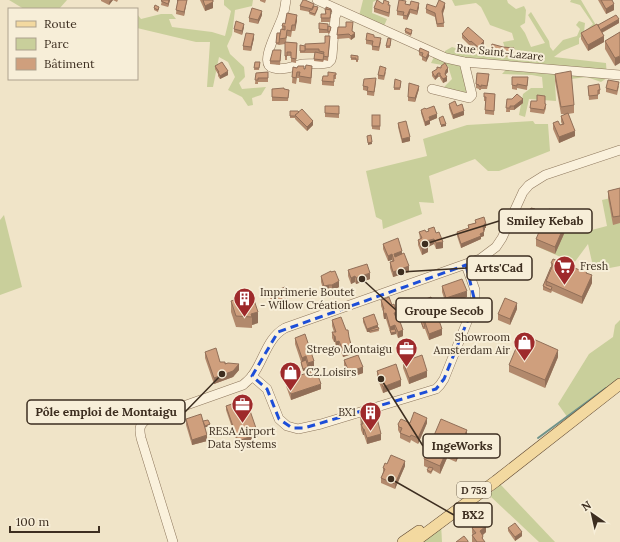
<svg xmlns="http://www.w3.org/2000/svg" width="620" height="542" viewBox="0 0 620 542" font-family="Lora,serif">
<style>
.green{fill:#c9cf9b}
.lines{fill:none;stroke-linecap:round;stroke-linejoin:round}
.stream{stroke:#6f938a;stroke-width:2}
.minor-casing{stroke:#8d765c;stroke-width:10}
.major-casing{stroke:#5b4430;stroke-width:12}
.minor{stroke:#faf1dc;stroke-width:9}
.major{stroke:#f3d9a0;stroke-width:11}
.wall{fill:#b2896c}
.shaded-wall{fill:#916f58}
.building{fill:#cf9f7d;stroke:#916f58}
.marked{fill:none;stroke:#1d4ed8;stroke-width:3;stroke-dasharray:8 5;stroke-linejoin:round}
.labels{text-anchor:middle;stroke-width:4;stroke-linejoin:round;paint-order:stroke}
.shield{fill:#f7eed8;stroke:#756857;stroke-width:1}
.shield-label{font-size:10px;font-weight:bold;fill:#3d2e20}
.street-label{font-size:11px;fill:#3d2e20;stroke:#f7eed8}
.poi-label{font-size:11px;fill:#3d2e20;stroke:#f7eed8;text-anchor:start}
.leader{fill:none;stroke:#3d2e20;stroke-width:1.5}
.callout-dot{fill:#3d2e20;stroke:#f7eed8;stroke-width:1.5}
.callout{fill:#f7eed8;stroke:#3d2e20;stroke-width:1.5}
.callout-label{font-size:12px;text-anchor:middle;font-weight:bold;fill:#3d2e20}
</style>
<rect width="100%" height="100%" fill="#f0e4c8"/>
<g class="green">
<polygon points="9,0 67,0 59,9 24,9"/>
<polygon points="224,0 253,0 252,6 235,10 232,35 227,46 230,54 244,67 245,77 239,83 242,89 266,87 261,95 252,98 253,105 248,106 242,97 228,90 235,77 228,62 219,57 213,87 207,87 210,42 196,42 137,28 137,14 141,19 161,14 172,14 176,19 169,19 172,27 212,32 225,36 231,11 224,5"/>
<polygon points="363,0 377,0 373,2 372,13 387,19 384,26 359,16"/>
<polygon points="452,0 507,0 508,3 516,9 524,6 526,10 525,23 520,26 525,33 531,47 545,43 528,15 531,12 549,41 550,47 553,51 563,40 577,36 580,29 576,25 579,21 585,23 584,32 593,24 580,5 570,2 571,0 581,0 597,27 579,38 579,44 562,51 554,57 606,63 607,78 601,82 587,77 555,81 556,101 529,99 525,117 519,115 523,94 531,88 543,88 542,77 532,75 502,74 512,63 462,68 467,94 444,87 452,79 448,66 431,63 434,57 445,62 445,51 452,47 479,55 529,56 524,51 505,48 503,42 514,40 512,33 490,25 481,7 476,3 455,6"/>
<polygon points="533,121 535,124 548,124 550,151 499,171 488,171 475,159 429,176 434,203 419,202 422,214 383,229 382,220 376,217 366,171 427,156 423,139 467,125"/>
<polygon points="620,196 620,266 594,271 588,244 574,263 536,246 549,217 584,232 607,226 602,200"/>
<polygon points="4,215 22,287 0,295 0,220"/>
<polygon points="620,320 620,379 568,418 558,404 589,354 613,337 615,325"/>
<polygon points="500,484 555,542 539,542 489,495"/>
<polygon points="441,524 442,542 416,542"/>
</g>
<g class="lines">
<polyline class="stream" points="538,438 606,388"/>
<defs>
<g id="minor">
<path d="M286 0C285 5 285 10 283 15 281 25 257 64 273 68 283 71 293 66 303 64 312 63 320 65 328 63L331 60 332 56 335 17 338 10"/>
<polyline points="317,0 446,58 464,62 620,75"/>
<polyline points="432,89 469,98 472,95 464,62"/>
<polyline points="252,376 267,389 279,419 287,426 298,429 321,424 436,389 440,385 444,379 475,302 475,290 466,265"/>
<path d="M173 542 141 438C139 429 139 425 147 419L243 385C246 382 250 379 252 376 264 360 267 338 285 328L480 259 496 247 502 238 523 192 529 185 545 175 620 150"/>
</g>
<g id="major">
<polyline points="403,542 419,531"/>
<polyline points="414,542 496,481 620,384"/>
</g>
</defs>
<use href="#minor" class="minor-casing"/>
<use href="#major" class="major-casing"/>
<use href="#minor" class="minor"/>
<use href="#major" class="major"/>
</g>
<g class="wall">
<polygon points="101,0 118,0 117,2 113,0 109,5 101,1"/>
<polygon points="162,0 170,0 168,7 161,5"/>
<polygon points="177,0 187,0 184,16 176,14 177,4"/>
<polygon points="200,0 213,0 213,8 205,11"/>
<polygon points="260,0 266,0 265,3 260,1"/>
<polygon points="598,0 612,0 614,10 606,14"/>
<polygon points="383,4 389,5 390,9 389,17 374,12 374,8"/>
<polygon points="406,4 419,7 417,15 410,13 407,20 403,19 403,16 397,15 397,11"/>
<polygon points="300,6 314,6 318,9 315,16 309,14 310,12 300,10"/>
<polygon points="436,7 445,7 443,14 444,27 437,27 435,17 426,13 426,9"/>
<polygon points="154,8 159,8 158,12 154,10"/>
<polygon points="325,9 331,9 330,22 321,22 321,18 325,14"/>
<polygon points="262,15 258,24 249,22 249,18"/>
<polygon points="297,17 295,31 292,31 291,37 287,36 286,42 297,43 296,63 291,62 291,56 287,56 287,60 285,60 285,44 279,45 276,44 276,43 282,30 282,26"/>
<polygon points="619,23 602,33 604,42 588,51 581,39 581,33 598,25"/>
<polygon points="328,26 331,27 330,33 328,34 328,33 319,33 319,29"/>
<polygon points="244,27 242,35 234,32 234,29"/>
<polygon points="338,27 353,31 355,37 351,40 349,38 337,39"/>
<polygon points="405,31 412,32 411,36 405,33"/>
<polygon points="620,32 615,66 605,49 605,41"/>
<polygon points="462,34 484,45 478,51 471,45 470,46 462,38"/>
<polygon points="374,37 381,42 379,51 372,50 372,45 366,44 366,40"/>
<polygon points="254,38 251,51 243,50 243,46"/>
<polygon points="391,39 390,48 386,48 386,46"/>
<polygon points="330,40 328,61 324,60 323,62 314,61 315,53 300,53 300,45 305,46 325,43"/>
<polygon points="503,47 514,48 513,57 497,56 490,54 490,50"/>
<polygon points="419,52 429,56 426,62 422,60 422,57 419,55"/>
<polygon points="281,54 280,65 270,64 270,61"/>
<polygon points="351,55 358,56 358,62 356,62 356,60 351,60"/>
<polygon points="255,62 260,62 259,70 254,70"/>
<polygon points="215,66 228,75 220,79 218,76 218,74 215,69"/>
<polygon points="293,67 304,69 312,72 311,84 299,82 299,78 297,78 296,84 292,83"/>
<polygon points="268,72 268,82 258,82 258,84 255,84 256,73"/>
<polygon points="386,72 384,80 378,79 378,75"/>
<polygon points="432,72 448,72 446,74 446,75 447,81 443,83 440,78 440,77 438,77 435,80 432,76"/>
<polygon points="336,73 336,79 334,79 334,86 322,85 322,81 328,76"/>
<polygon points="555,74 574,105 574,113 568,114 575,136 559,143 553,129 553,123 560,125 562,124 561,122 561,116 566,114 561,114 555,81"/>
<polygon points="528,77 527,90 517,88 517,90 512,89 512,85"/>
<polygon points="489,78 487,89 481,89 481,90 479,90 479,89 476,88 476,84"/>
<polygon points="401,81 400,90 394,90 394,88"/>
<polygon points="376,82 374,96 367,95 367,91 363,90 363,86"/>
<polygon points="588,86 600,90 600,94 598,94 598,99 589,100"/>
<polygon points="619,86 617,95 606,92 606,88"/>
<polygon points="272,89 289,90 288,101 272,101"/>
<polygon points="419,89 415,102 408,101 408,97"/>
<polygon points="484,93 495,94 494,115 485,114 485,101 484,101"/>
<polygon points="507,99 523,103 514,110 510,110 510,112 506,112"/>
<polygon points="531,101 545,104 546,108 544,114 530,112"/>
<polygon points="449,104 457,106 464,115 453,119 449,108"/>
<polygon points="325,106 339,106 339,118 325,117"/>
<polygon points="426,109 437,118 430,121 430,124 425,126 421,113 421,110"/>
<polygon points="290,111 313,125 307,131 295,119 295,118 290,118"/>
<polygon points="372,115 380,115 380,130 372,129"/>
<polygon points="398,123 410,141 402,143 398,127"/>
<polygon points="620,188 620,223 613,225 608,198 608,191"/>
<polygon points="535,211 527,230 523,228 523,226"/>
<polygon points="475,220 486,228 485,228 485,230 484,231 484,236 481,237 481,239 461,248 457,236 457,232 468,228 468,225 475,223"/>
<polygon points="568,225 555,254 536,246 536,239"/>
<polygon points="428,229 436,233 443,248 436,249 434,244 428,247 428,252 422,255 418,245 418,240 420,239 419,232 426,232 428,231"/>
<polygon points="383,244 402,254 409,272 393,277 390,268 390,262 392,261 392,260 388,261 383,249"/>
<polygon points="551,263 588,274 592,283 582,304 552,291 551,293 543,290 543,286 551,267"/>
<polygon points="348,270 370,279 356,284 355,282 351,284 348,276"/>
<polygon points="321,276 339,287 332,291 329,290 324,292 321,282"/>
<polygon points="442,286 467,297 446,304 442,292"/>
<polygon points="270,293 288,304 284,305 284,307 274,309 270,298"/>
<polygon points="252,294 258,323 252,325 252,328 236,327 231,312 231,301"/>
<polygon points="381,300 392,305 401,316 396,318 403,336 398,338 396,333 396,334 391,335 386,319 384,319 383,315 383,311 381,306"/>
<polygon points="418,302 442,335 429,340 425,329 423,329 421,323 421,321 422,320 418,308"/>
<polygon points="517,309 510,325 498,320 498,314"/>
<polygon points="363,318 378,327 379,331 370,333 369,332 367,332 363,322"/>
<polygon points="332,320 349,337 352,354 343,357 339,347 336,348 335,342 334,342 332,338 332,332 334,332 332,326"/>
<polygon points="295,338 314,367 303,371 301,364 301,362 295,344"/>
<polygon points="205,352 220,362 225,363 227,363 239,370 233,377 214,384 205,358"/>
<polygon points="558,357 545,388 509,372 509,365"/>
<polygon points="344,360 363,373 349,378 344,365"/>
<polygon points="403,362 427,377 409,384 403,368"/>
<polygon points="377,371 401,386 383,393 377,377"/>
<polygon points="286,380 321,389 291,400 286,386"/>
<polygon points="226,406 258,437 238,445 226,410"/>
<polygon points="360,414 381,440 367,444 364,435 363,435 361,430"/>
<polygon points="186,419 203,421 210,426 205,427 207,441 192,445 186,425"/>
<polygon points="410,423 427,423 418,444 411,440 410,443 400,438 400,433 399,432 398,430 398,424"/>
<polygon points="467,431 467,436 470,441 465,453 459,455 456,462 447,458 440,474 433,470 431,474 427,472 428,468 424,466 424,459"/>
<polygon points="405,466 395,489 381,483 381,478 383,472 383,468"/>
<polygon points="472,528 486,532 483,535 483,540 485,542 472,542 472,535 473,535 472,533"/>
<polygon points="508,528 522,536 515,541 508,531"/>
</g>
<g class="shaded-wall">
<polygon points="111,0 113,0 109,5 109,2"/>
<polygon points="169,0 170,0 168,7 168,4"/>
<polygon points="187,0 184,16 184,12"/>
<polygon points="213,2 213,8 205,11 205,6"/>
<polygon points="419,3 419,7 417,15 417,11"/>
<polygon points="445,3 445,7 442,15 442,11"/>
<polygon points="614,4 614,10 606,14 606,9"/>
<polygon points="390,5 390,9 389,17 389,13"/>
<polygon points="410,9 410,13 407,20 407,16"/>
<polygon points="262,11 262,15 258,24 258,20"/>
<polygon points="297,15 297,21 295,31 295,25"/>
<polygon points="619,19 619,23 599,34 599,30"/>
<polygon points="244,24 244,27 242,35 242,31"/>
<polygon points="355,33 355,37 351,40 351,36"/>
<polygon points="254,34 254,38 251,51 251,47"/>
<polygon points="604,36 604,42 588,51 588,45"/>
<polygon points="484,41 484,45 478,51 478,47"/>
<polygon points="429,52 429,56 426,62 426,58"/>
<polygon points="620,56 620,63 615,66 615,58"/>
<polygon points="448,68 448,72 446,74 445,78 447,77 447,81 443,83 443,79 445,74 446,70"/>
<polygon points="228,71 228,75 220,79 220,76"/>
<polygon points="438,73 438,77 435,80 435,77"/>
<polygon points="419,86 419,89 415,102 415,98"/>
<polygon points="523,99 523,103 514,110 514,106"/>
<polygon points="464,111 464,115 453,119 453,115"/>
<polygon points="437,114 437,118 430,121 430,124 425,126 425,122 429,117"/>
<polygon points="313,121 313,125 307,131 307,127"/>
<polygon points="446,124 446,126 441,127 441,125"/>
<polygon points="575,131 575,136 559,143 559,137"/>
<polygon points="410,137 410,141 402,143 402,139"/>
<polygon points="372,142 372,144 368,145 368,143"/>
<polygon points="535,209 535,211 527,230 527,228"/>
<polygon points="568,217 568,225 555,254 555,247"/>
<polygon points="484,224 486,224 486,228 485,228 485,230 483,231 483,227"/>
<polygon points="484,232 484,236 481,237 481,239 461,248 461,244 480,234"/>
<polygon points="434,239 434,244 428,247 428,252 422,255 422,249 426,241"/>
<polygon points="443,242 443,248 436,249 436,243"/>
<polygon points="402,251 402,256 394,259 394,254"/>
<polygon points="392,254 392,260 388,261 388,256"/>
<polygon points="409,266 409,272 393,277 393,272"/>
<polygon points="370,273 370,279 356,284 356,278"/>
<polygon points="592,275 592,283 582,304 582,297"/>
<polygon points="355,276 355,282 351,284 351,278"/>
<polygon points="339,281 339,287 332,291 332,285"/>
<polygon points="329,285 329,290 324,292 324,286"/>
<polygon points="467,291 467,297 446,304 446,298"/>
<polygon points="288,298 288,304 284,305 284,300"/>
<polygon points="517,303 517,309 510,325 510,319"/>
<polygon points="401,311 401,316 394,319 394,313"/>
<polygon points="258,312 258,323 252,325 252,317 251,314"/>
<polygon points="386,313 386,319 384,319 384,314"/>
<polygon points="378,325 378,328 370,331 370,332 367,332 367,329"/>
<polygon points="395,325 395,331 390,330 390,327"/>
<polygon points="442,329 442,335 429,340 429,334"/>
<polygon points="403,330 403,336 398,338 398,332"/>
<polygon points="396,332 396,334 391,335 391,333"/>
<rect x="334" y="336" width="1" height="6"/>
<polygon points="339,341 339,347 336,348 336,342"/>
<polygon points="352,348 352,354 343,357 343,351"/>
<polygon points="558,350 558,357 545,388 545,380"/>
<polygon points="306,356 306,362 302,363 302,358"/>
<polygon points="314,361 314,367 303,371 303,369 308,367 308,363"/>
<polygon points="239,364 239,370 233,377 214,384 214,378"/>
<polygon points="363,367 363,373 349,378 349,372"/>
<polygon points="427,371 427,377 409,384 409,378"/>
<polygon points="401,380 401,386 383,393 383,387"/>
<polygon points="321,384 321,389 291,400 291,394"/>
<polygon points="427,418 427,423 418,444 418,438"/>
<polygon points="210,424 210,426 203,428 203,426"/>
<rect x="363" y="429" width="1" height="6"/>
<polygon points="467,430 467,437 470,437 470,441 465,453 459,456 456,462 456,454"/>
<polygon points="258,434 258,437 238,445 238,441"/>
<polygon points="381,434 381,440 367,444 367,438"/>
<polygon points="207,435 207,441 192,445 192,440"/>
<polygon points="447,450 447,458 440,474 440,466"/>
<polygon points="405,461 405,466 395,489 395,484"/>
<polygon points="486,526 486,532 480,537 480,531"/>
<polygon points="522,532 522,536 515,541 515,537"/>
</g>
<g class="building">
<polygon points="162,0 169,0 168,4 161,1"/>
<polygon points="177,0 187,0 184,12 176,10 178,0"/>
<polygon points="203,0 213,0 213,2 205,6"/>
<polygon points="303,0 305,0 314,4 312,9 300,6"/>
<polygon points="377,0 383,4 384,0 389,2 388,5 390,5 389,13 374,8"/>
<polygon points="399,0 406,1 405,4 410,5 411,1 419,3 417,11 410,9 407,16 403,15 404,12 397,11"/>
<polygon points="439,0 445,3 442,11 444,23 437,24 435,13 426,9 427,4 436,7"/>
<polygon points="601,0 612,0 614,4 606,9"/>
<polygon points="155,5 159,7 158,10 154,8"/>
<polygon points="314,6 318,7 315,14 309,12 310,10 312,10"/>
<polygon points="326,7 331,9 331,12 331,10 326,9"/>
<polygon points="252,8 262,11 258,20 249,18"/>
<polygon points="325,9 331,10 330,18 321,18 321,14 326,14"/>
<polygon points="287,13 297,15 295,25 292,25 291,31 287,30 286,38 279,39 281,29 285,30 285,26 282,26 283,23 285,24"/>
<polygon points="616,15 619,19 600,30 598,25"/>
<polygon points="236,21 244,24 242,31 234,29"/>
<polygon points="346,22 353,22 352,31 355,33 351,36 349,34 337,35 338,27 346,27"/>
<polygon points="319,23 328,24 328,30 319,29"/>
<polygon points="597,24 604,36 588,45 581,33"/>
<polygon points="328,26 331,27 330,31 328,32"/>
<polygon points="468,27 484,41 478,47 471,41 470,42 462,34"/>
<polygon points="406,28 412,30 411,34 405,31"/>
<polygon points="620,32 620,56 615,58 605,41"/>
<polygon points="246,33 254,34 251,47 243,46"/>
<polygon points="277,33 280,33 279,43 276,43"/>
<polygon points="367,33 374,35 374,37 381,38 379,47 372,46 373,41 366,40"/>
<polygon points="325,36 330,36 328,57 323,56 324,52 319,51 319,49 305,49 305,44 325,43"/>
<polygon points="388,38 391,39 390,46 386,46"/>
<polygon points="285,42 297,43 296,59 291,58 291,52 287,52 287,56 285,56"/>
<polygon points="492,44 503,47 514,48 513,53 497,52 490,50"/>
<polygon points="300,45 305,46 305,51 300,51"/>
<polygon points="420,48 429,52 426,58 422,56 423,53 419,52"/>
<polygon points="273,50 281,50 280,61 270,61"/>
<polygon points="315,52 324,54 323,60 314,59"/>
<polygon points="351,55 358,56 358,60 356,60 356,58 351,58"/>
<polygon points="222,62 228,71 220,76 218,72 219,72 215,66"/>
<polygon points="255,62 260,62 259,68 254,68"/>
<polygon points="445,63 448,68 446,70 445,74 447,77 443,79 440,75 440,73 438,73 435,77 432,72 437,69 437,67 441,68 441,66"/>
<polygon points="306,65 312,66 311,78 299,76 300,72 297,72 296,78 292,77 293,67 297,68 298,66 304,66 304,69 305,69"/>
<polygon points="380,66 386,68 384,76 378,75"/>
<polygon points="571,71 574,105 561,107 555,74"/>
<polygon points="268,72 268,78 258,78 258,80 255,80 256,73"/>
<polygon points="328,72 336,73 336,75 334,75 334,82 322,81 323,76 328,76"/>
<polygon points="477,73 489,74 487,86 481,85 481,87 479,86 479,85 476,84"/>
<polygon points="512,77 528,77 527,86 517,84 517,86 512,85"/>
<polygon points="376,78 374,92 367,91 368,87 363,86 364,79"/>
<polygon points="395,79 401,81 400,88 394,88"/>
<polygon points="608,80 619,82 617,91 606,88"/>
<polygon points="409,83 419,86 415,98 408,97"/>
<polygon points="599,84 600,90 598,90 598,95 589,96 588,86"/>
<polygon points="284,88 284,89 289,90 288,98 272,97 272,89"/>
<polygon points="484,93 495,94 494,111 485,110 486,97 484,97"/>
<polygon points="517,94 523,99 514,106 510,106 510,108 506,108 507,99 512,99"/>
<polygon points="537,95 545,96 545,104 546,104 544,110 530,108 531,101 537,101"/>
<polygon points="455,101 457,106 462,104 464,111 453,115 449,104"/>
<polygon points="325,106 339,106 339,114 325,113"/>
<polygon points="434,106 437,114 429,117 430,120 425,122 421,110 425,108 426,109"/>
<polygon points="302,109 313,121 307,127 295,115"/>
<polygon points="290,111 298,111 299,112 295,115 296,116 290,116"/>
<polygon points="568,113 575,131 559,137 553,123 558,121 560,125 564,124 561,116"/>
<rect x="372" y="115" width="8" height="11"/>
<polygon points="443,116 446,124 441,125 439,118"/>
<polygon points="406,121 410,137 402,139 398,123"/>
<polygon points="371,135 372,142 368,143 367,136"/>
<polygon points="620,188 620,216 613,217 608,191"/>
<polygon points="531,208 535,209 527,228 523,226"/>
<polygon points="549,209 568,217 555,247 536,239"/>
<polygon points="484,217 486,224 484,224 485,226 483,227 484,232 480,234 481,236 461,244 457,232 469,228 468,225 476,223 475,220"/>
<polygon points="434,227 436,233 439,232 443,242 436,243 434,239 426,241 428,246 422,249 418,240 422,238 419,232 425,230 426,232 429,231 428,229"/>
<polygon points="398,238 402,251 394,254 395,257 404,253 409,266 393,272 390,262 394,261 392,254 388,256 383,244"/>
<polygon points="553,259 582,271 584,267 588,269 586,273 592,275 582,297 546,281 553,264 551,263"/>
<polygon points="367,264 370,273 356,278 355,276 351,278 348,270"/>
<polygon points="551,267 552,267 546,281 546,285 552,287 551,290 543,286"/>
<polygon points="331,271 331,272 335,271 339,281 332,285 329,285 324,286 321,276"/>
<polygon points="462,279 467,291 446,298 442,286"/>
<polygon points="285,287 288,298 284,300 284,301 274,303 270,293"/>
<polygon points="252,294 258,312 251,314 252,317 236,316 231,301"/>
<polygon points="389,297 392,305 394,304 395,308 400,307 401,311 394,313 397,320 399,319 403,330 398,332 395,325 390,327 386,313 384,314 383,309 384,309 381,300"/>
<polygon points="431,297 442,329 429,334 418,302"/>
<polygon points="505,298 517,303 510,319 498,314"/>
<polygon points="374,314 378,325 367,329 363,318"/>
<polygon points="341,317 346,330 348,330 349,337 352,348 343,351 339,341 336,342 335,336 334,336 332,332 336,332 332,320"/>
<polygon points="423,320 425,327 423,327 421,321"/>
<polygon points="378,327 379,329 370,331 369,330"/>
<polygon points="395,329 396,332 391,333 390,330"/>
<polygon points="305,334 314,361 308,363 306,356 302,358 295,338"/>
<polygon points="522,334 558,350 545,380 509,365"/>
<polygon points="216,348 220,362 225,362 225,364 228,363 239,364 233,371 214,378 205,352"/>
<polygon points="358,355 363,367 349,372 344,360"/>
<polygon points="422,355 427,371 409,378 403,362"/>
<polygon points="306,360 308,367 303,369 301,362"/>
<polygon points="396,364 401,380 383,387 377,371"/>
<polygon points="316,370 321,384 291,394 286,380"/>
<polygon points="246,399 258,434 238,441 226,406"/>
<polygon points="375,410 381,434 367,438 364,429 363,429 361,424 363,424 360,414"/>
<polygon points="414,412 427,418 418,438 411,435 410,437 400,433 402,428 399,427 398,424 401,419 410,423"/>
<polygon points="201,414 207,435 192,440 186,419"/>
<polygon points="441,419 467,430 456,454 447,450 440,466 424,459"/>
<polygon points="208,420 210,424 205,426 203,421"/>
<polygon points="391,455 405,461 395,484 381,478 385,469 383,468 385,463 387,464"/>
<polygon points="429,467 433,468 431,472 427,470"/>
<polygon points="482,520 486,526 480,531 483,536 482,538 485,542 477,542 472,535 476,533 472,528"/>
<polygon points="515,523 522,532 515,537 508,528"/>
<polygon points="464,536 468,541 468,542 456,542"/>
</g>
<path class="marked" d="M466 265 475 302 444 379 436 389 304 428H292L279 419 267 389 252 376 278 332Z"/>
<defs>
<symbol id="supermarket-pin" viewBox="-11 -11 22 30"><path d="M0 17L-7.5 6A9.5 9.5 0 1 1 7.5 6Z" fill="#9e2a2b" stroke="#f7eed8"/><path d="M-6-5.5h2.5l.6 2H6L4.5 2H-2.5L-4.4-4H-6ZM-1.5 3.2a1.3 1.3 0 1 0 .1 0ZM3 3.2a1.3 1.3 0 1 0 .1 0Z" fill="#fff"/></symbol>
<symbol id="building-pin" viewBox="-11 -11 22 30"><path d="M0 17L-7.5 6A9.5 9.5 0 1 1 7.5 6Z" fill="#9e2a2b" stroke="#f7eed8"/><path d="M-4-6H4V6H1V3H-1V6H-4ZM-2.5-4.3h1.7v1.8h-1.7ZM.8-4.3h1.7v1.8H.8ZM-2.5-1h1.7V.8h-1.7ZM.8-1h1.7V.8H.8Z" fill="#fff"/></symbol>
<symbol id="shop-pin" viewBox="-11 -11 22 30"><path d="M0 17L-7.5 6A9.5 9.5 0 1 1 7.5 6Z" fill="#9e2a2b" stroke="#f7eed8"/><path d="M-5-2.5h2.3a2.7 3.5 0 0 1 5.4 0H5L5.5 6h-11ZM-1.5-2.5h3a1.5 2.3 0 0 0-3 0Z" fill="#fff"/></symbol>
<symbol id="office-pin" viewBox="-11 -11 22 30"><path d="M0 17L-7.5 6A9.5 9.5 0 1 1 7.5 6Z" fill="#9e2a2b" stroke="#f7eed8"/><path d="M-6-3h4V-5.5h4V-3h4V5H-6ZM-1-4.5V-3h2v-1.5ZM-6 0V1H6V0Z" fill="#fff"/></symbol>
</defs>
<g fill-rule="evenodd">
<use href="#supermarket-pin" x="552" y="254" width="25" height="34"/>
<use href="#building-pin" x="232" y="286" width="25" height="34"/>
<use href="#shop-pin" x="512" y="330" width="25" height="34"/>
<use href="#office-pin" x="394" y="336" width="25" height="34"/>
<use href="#shop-pin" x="278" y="360" width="25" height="34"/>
<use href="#office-pin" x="230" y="392" width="25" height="34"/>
<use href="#building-pin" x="358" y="400" width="25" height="34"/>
</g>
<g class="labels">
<rect class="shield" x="457" y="482" width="34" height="16" rx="3"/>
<g class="shield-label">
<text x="474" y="494">D 753</text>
</g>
<g class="street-label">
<text transform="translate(500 52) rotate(6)" y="4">Rue Saint-Lazare</text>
</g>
<g class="poi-label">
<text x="580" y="270">Fresh</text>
<text x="260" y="296">Imprimerie Boutet<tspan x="260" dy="13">- Willow Création</tspan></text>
<text x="510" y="341" text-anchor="end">Showroom<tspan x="510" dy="13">Amsterdam Air</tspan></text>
<text x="392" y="353" text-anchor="end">Strego Montaigu</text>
<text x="306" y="376">C2.Loisirs</text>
<text x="356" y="416" text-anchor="end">BX1</text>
<text x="242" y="435" text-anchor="middle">RESA Airport<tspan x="242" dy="13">Data Systems</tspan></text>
</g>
</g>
<path class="leader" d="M425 244L499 221M401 272L467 268M362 279L396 310M222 374L185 412M381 379L423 446M391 479L454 515"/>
<g class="callout-dot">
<circle cx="425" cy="244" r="4"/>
<circle cx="401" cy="272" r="4"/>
<circle cx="362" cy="279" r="4"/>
<circle cx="222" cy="374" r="4"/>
<circle cx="381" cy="379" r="4"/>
<circle cx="391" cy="479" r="4"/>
</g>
<g class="callout">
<rect x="499" y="209" width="93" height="24" rx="4"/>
<rect x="467" y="256" width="65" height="24" rx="4"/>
<rect x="396" y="298" width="96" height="24" rx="4"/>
<rect x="27" y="400" width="158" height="24" rx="4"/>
<rect x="423" y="434" width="77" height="24" rx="4"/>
<rect x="454" y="503" width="38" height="24" rx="4"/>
</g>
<g class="callout-label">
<text x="545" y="225">Smiley Kebab</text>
<text x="499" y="272">Arts'Cad</text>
<text x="444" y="315">Groupe Secob</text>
<text x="106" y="416">Pôle emploi de Montaigu</text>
<text x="462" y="450">IngeWorks</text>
<text x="473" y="519">BX2</text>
</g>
<rect x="8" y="8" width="130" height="72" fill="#f7eed8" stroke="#ada18e"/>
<rect x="16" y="21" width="20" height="6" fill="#f3d9a0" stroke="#ada18e"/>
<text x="44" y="28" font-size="12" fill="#3d2e20">Route</text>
<rect x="16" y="38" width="20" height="12" fill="#c9cf9b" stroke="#ada18e"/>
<text x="44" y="48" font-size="12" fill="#3d2e20">Parc</text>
<rect x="16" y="58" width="20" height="12" fill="#cf9f7d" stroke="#ada18e"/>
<text x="44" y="68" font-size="12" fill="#3d2e20">Bâtiment</text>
<g transform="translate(592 514) rotate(326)" stroke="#f7eed8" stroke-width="3" paint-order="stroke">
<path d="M0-3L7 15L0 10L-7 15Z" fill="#3d2e20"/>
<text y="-6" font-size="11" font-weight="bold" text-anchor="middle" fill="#3d2e20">N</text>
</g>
<path d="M10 526v6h89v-6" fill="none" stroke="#3d2e20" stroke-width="2"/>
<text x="16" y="526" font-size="12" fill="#3d2e20" stroke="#f7eed8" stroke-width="3" paint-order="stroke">100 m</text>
</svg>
